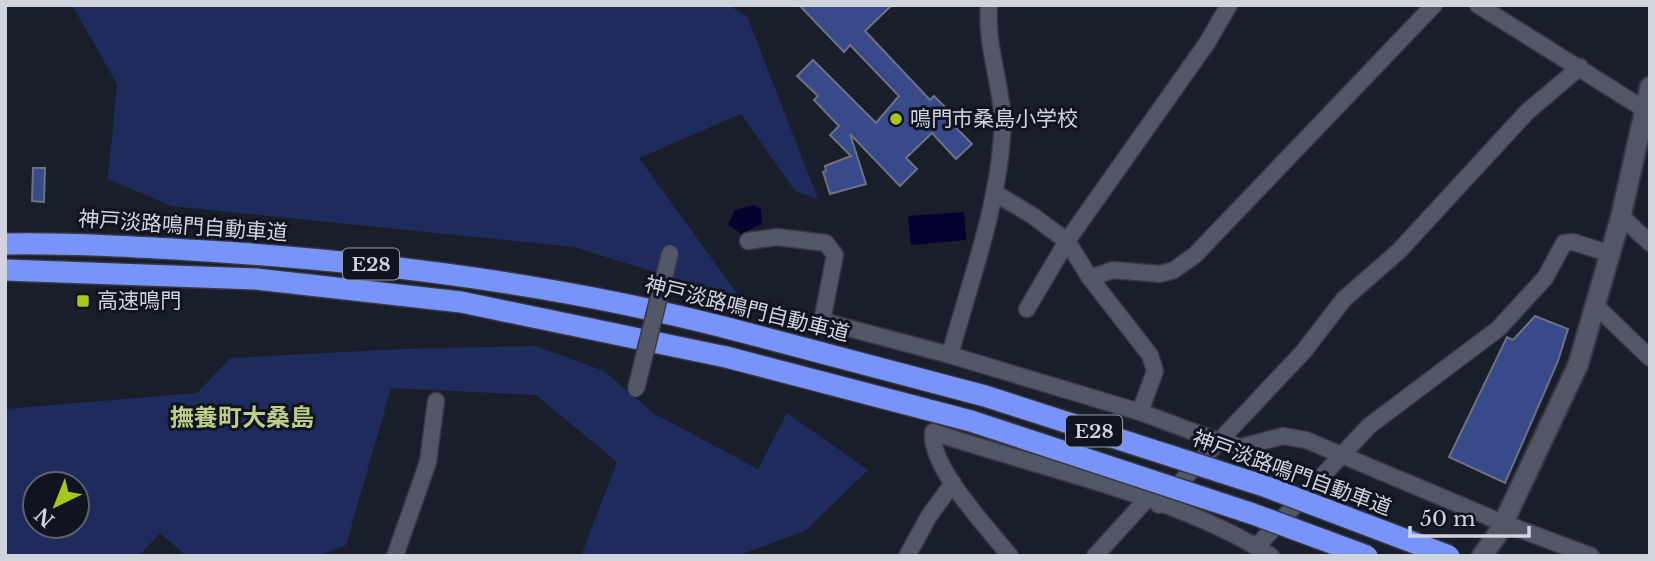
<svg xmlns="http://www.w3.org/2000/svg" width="1655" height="561" viewBox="0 0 1655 561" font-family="'Libre Baskerville','Noto Sans JP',serif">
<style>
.green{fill:#1f2b5c;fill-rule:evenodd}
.water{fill:#03012d}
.building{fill:#394a8b;stroke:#6c7283;stroke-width:2}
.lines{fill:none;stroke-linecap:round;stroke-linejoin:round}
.minor-casing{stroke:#363843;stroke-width:19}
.tertiary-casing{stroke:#363843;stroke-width:23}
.motorway-casing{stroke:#363843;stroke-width:24}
.minor{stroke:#515767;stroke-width:16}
.tertiary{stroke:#515767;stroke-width:19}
.motorway{stroke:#7894fb;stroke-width:21}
.minor-bridge-casing{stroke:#363843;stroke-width:19;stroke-linecap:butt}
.motorway-bridge-casing{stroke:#363843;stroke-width:24;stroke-linecap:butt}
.minor-bridge{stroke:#515767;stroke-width:16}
.motorway-bridge{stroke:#7894fb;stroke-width:21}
.poi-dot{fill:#a9c71b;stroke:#101421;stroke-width:2.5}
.labels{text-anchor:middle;stroke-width:6;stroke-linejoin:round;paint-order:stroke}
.shield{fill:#101421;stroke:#969aa5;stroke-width:2}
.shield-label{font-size:19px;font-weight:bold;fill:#d0d4dd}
.poi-label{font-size:21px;fill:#d0d4dd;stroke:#101421;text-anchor:start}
.street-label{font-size:21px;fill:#d0d4dd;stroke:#101421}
.quarter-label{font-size:24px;font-weight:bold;fill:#bccf85;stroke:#101421}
</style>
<rect width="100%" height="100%" fill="#191e2b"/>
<g class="green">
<polygon points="72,5 728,5 747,16 818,199 795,191 741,114 639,158 741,299 574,247 171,206 108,179 117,84"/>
<path d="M536 346 604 371 653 413 758 469 787 413 868 470 805 531 737 556H581L617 462 536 395 391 388 346 545 318 556H186L160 533 139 556H5V409L197 393 230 358 402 349ZM35 484H77V526H35Z"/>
</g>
<g class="water">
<polygon points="754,205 761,209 762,224 741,234 728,224 735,210"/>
<polygon points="964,212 966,240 911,245 908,216"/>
</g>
<g class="building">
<polygon points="799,5 892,5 865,31 930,100 934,96 945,107 940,111 972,144 956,159 932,133 906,158 917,169 900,186 850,134 866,184 830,194 823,172 826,171 825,166 851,156 830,135 839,126 814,100 818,96 797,76 813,60 876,123 899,96 850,45 844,52"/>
<polygon points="33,168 45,168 44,202 32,201"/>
<polygon points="1535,316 1568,329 1558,361 1505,483 1449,457 1507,337 1513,340"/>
</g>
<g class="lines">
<defs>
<g id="minor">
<polyline points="1478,5 1644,109"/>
<polyline points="995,193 1033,216 1067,241 1090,278 1150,355 1155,371 1140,412"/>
<polyline points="1621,216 1650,243"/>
<polyline points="748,241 777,237 826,243 835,255 822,321 950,355 1140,412 1218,441 1241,447 1283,436 1306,440 1503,523 1591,556"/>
<polyline points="1090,278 1113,270 1160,274 1174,270 1195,255 1434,5"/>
<polyline points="1596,306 1650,358"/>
<polyline points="1027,309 1067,241 1207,43 1229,5"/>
<path d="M950 355C969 284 997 211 1002 137 1006 92 985 51 989 5"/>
<polyline points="1159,505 1304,351 1344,299 1399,251 1527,112 1580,67"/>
<polyline points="1257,546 1369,426 1498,329 1545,278 1564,243 1573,242 1611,254"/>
<polyline points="395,556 428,462 436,401"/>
<polyline points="907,556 929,516 953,483"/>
<path d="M1010 556C988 528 929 467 933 432 1039 468 1179 496 1271 556"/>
<polyline points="1095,556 1146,500"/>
</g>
<polyline id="tertiary" points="1482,556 1499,532 1578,365 1621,216 1650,87"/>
<g id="motorway">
<path d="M5 244C73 243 140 247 207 251 384 262 559 284 731 329"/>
<polyline points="5,270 256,279 461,302 726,357"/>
</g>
</defs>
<use href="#minor" class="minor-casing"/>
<use href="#tertiary" class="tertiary-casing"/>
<use href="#motorway" class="motorway-casing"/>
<use href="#minor" class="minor"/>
<use href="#tertiary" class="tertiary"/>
<use href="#motorway" class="motorway"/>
<defs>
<polyline id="minor-bridge" points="636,389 670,253"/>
<g id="motorway-bridge">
<polyline points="731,329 985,396 1264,486 1449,556"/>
<polyline points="726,357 971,421 1253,514 1367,556"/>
</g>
</defs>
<use href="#minor-bridge" class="minor-bridge-casing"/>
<use href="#motorway-bridge" class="motorway-bridge-casing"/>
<use href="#minor-bridge" class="minor-bridge"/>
<use href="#motorway-bridge" class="motorway-bridge"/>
</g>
<g class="poi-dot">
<circle cx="896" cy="119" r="7"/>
<rect x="76" y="294" width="14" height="14" rx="3.5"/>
</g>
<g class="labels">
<g class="shield">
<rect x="343" y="248.5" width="56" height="31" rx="5"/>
<rect x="1066" y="415.5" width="56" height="31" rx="5"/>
</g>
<g class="shield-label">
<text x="371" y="271">E28</text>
<text x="1094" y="438">E28</text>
</g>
<g class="poi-label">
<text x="910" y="126">鳴門市桑島小学校</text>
<text x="97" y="308">高速鳴門</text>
</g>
<g class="street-label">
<text transform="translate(183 226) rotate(4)" y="7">神戸淡路鳴門自動車道</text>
<text transform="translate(747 309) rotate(14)" y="7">神戸淡路鳴門自動車道</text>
<text transform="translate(1292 473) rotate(20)" y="7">神戸淡路鳴門自動車道</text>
</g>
<g class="quarter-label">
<text x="242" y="426">撫養町大桑島</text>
</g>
</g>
<rect width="1655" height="561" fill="none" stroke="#d0d4dd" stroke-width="14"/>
<g transform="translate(56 505) rotate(223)"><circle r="33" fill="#101421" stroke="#5d616c" stroke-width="2"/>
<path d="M0-5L12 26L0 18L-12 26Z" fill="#a9c71b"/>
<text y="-10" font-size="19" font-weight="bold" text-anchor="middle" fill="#d0d4dd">N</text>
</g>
<path d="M1410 526v10h119v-10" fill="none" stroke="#d0d4dd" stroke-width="3.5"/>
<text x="1420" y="526" font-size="21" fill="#d0d4dd" stroke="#101421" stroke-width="5" paint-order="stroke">50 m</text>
</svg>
